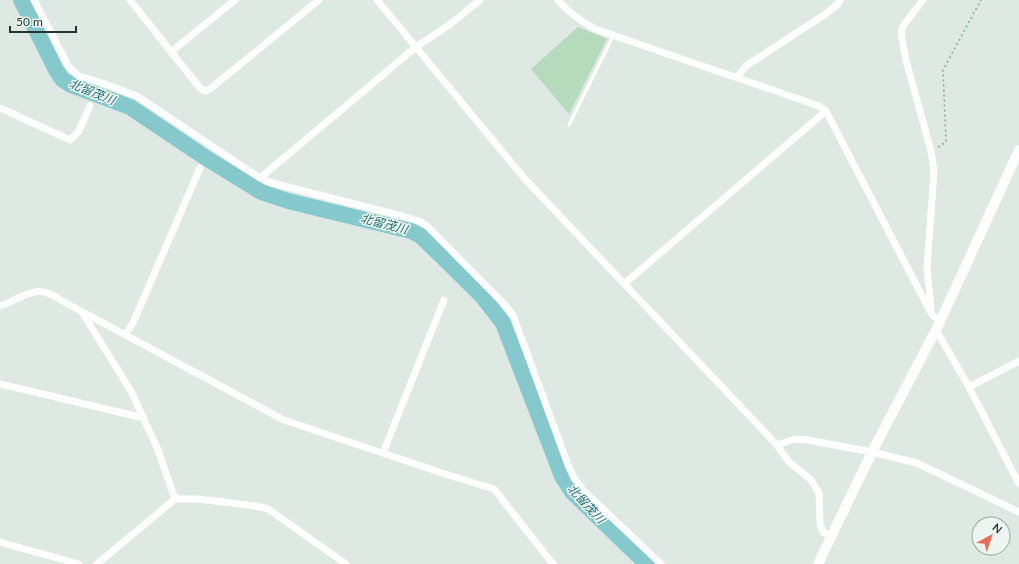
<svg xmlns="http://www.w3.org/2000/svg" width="1019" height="564" viewBox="0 0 1019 564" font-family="Lato,'Noto Sans JP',sans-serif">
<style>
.green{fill:#b6dabc}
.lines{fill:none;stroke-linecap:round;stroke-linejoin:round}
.river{stroke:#85c9cd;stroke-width:16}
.path{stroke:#7eac99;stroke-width:1.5;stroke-dasharray:2 3;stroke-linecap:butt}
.lane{stroke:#fff;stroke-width:3.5}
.street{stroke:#fff;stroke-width:7}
.secondary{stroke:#fff;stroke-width:10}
.labels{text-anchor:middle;stroke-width:3;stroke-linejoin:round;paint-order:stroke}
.water-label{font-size:12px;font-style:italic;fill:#1c6b71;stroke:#edf6f0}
</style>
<rect width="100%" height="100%" fill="#dde9e2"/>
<polygon class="green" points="578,27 607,39 569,114 531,69"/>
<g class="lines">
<polyline class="river" points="21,0 56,70 62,79 71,85 130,107 206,158 261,192 288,201 411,231 421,236 482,296 503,323 562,476 572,492 647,564"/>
<polyline class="path" points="938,147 946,142 943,70 981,0"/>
<polyline class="lane" points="569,125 613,36"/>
<g class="street">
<polyline points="34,0 69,67 79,76 102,83 137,96 260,178 272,183 402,216 419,221 427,226 506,306 513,315 568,465 574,478 584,491 661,564"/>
<polyline points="130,0 200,88 205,91 210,89 319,0"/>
<polyline points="377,0 524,178 777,445 788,461 811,480 819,493 820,524 823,532 831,536"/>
<path d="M558 0C569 13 580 21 595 29L819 106 826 111 931 313 940 323"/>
<polyline points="923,0 903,26 901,33 906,60 931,151 934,172 927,268 931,308"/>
<polyline points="171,52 235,0"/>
<polyline points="737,77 746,66 827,13 838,4 840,0"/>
<polyline points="0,108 70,140 79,131 90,106"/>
<polyline points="260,178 416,47 449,25 480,0"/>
<polyline points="624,284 826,111"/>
<path d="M0 306C28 296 35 281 64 302L284 420 445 474 494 489 553 564"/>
<polyline points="82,312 131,391 158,450 175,499"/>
<polyline points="936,330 969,387 1019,484"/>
<polyline points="125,335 133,323 200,168"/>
<polyline points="0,384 144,418"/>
<polyline points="969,387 1019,361"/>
<polyline points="777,445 795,439 808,440 872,452 917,463 1019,512"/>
<polyline points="383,453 444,300"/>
<polyline points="0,542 79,564"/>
<polyline points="97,564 175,499 198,499 255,506 268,509 346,564"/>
</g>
<polyline class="secondary" points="818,564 872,452 938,326 1019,150"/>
</g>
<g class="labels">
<g class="water-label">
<text transform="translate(92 92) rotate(22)" y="4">北留茂川</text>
<text transform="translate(384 224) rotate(15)" y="4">北留茂川</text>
<text transform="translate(586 504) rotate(47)" y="4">北留茂川</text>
</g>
</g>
<g transform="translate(991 536) rotate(40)"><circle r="19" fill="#edf6f0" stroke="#9baaa2"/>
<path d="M0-3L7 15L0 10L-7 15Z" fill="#ee6c56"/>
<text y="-6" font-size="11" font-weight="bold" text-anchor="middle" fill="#1f372e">N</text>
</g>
<path d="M10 26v6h66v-6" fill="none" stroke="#1f372e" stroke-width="2"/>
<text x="16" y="26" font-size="12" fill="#1f372e" stroke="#edf6f0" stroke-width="3" paint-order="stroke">50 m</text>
</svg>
